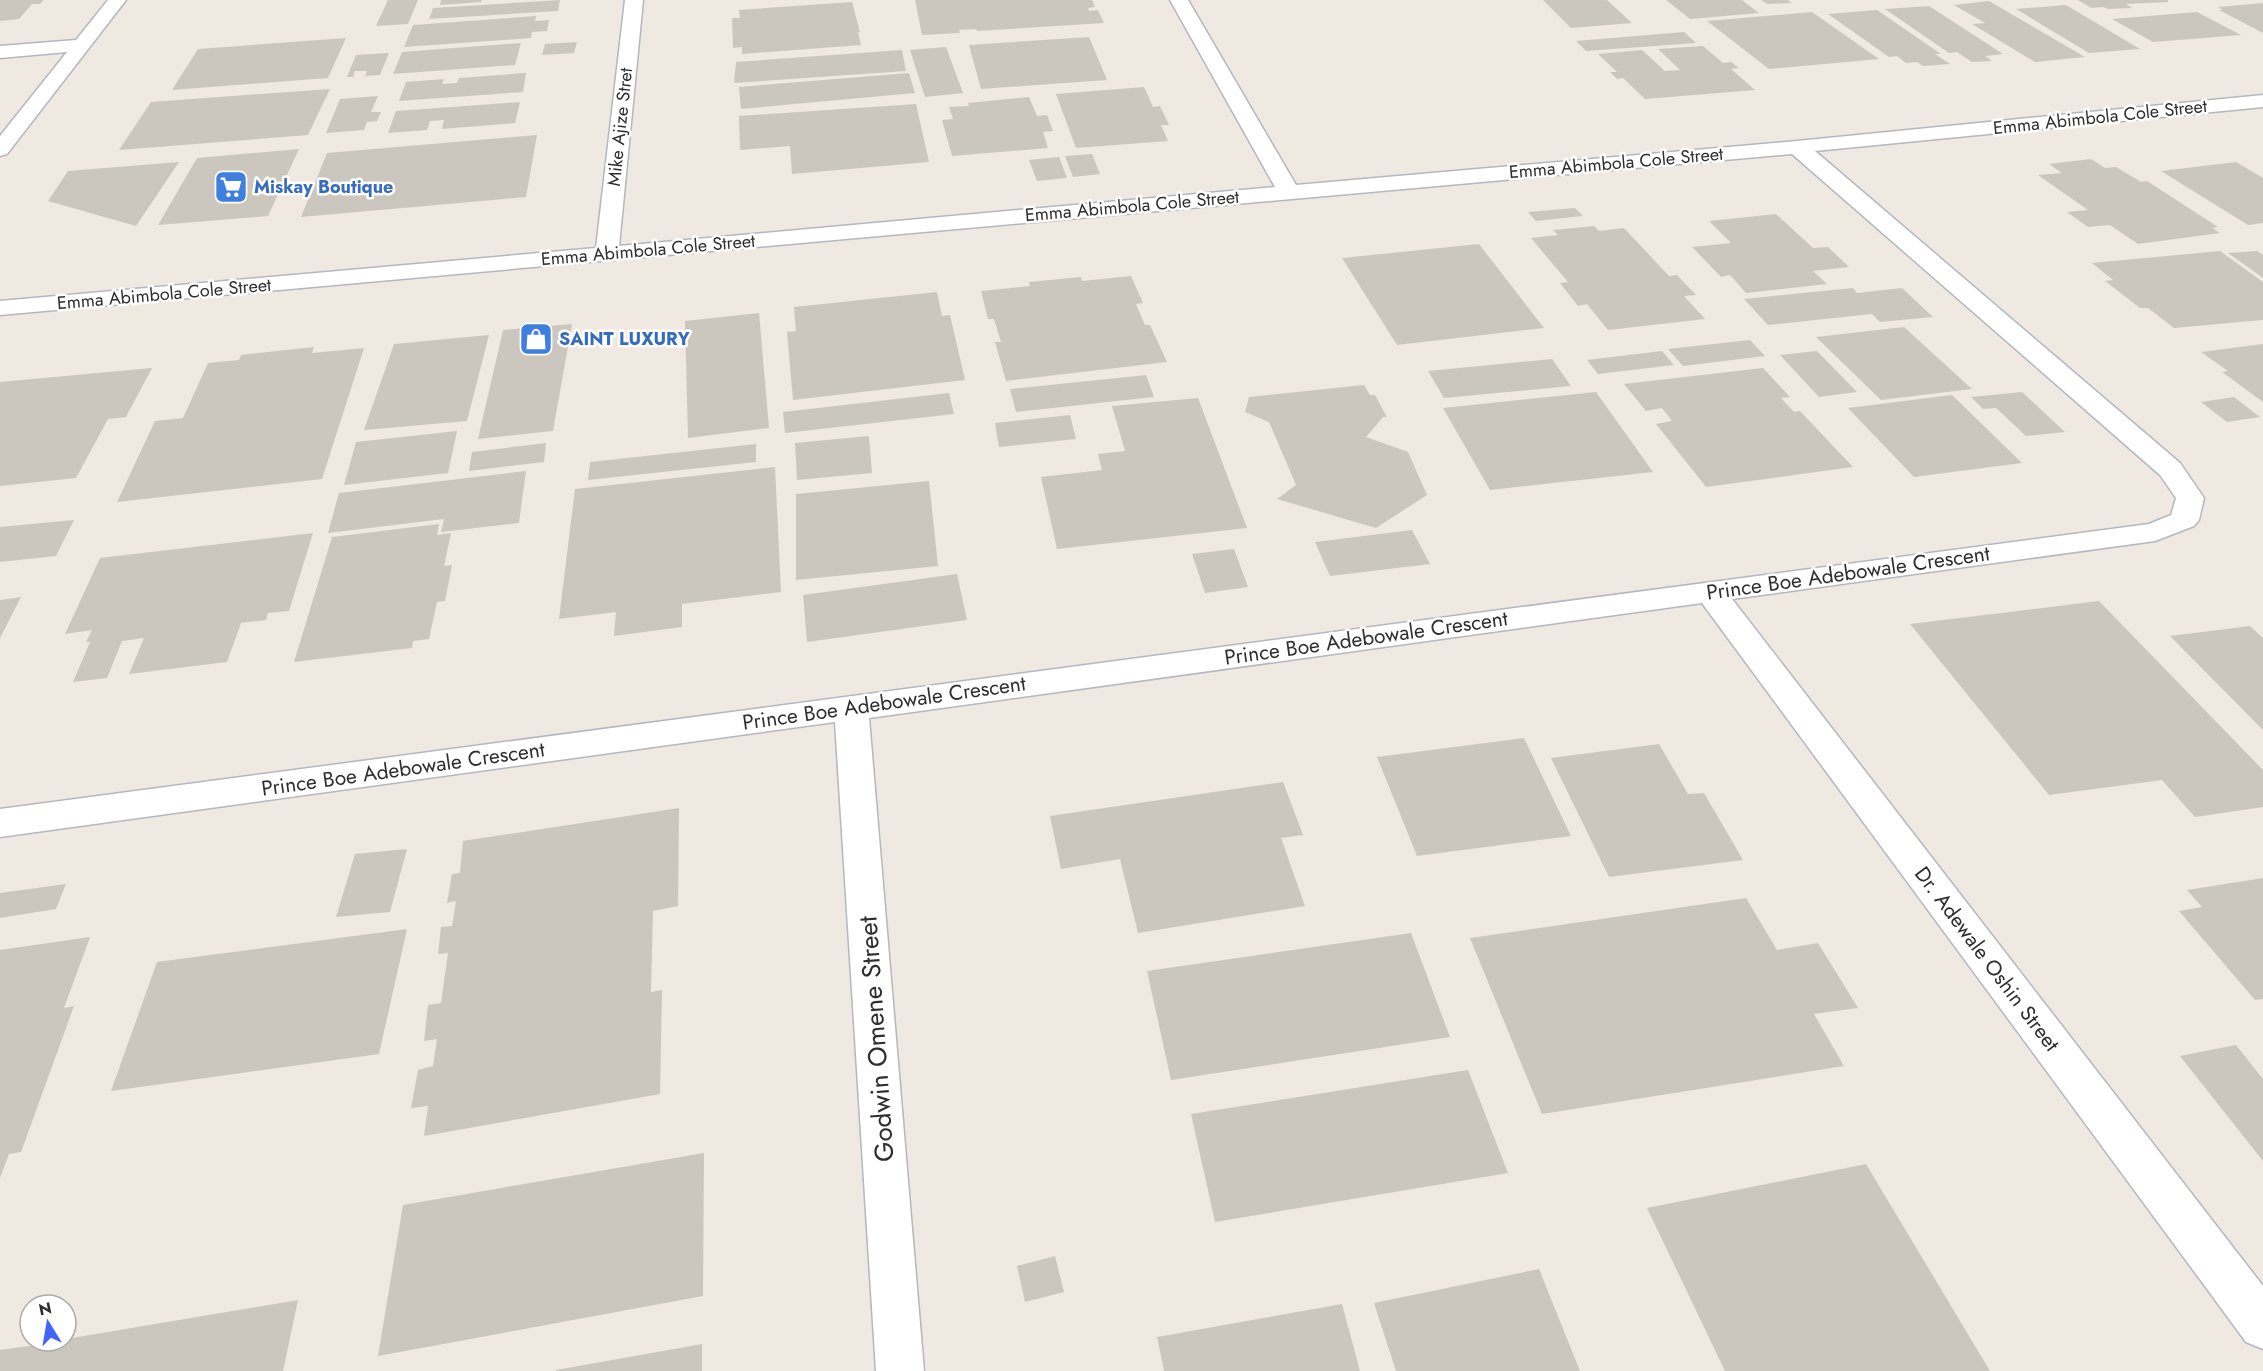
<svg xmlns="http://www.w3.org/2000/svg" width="2263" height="1371" viewBox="0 0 2263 1371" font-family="Jost,sans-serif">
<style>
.building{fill:#cbc7bf}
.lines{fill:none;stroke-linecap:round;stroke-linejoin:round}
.minor-casing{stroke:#b4b7c1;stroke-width:3}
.minor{fill:#fff;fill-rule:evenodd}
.labels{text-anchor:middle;stroke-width:5;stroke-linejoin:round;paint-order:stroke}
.far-street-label{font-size:18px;fill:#2e2e2e;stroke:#fff}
.far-shop-label{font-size:18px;font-weight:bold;fill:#366cbe;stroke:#fff;text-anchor:start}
.street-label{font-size:21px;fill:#2e2e2e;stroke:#fff}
.near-street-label{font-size:26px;fill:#2e2e2e;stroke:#fff}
</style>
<rect width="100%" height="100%" fill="#efe9e1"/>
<g class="building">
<polygon points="0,0 44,0 40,4 32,4 19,19 0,21"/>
<polygon points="388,0 418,0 408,24 376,26"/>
<polygon points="441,0 481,0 482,2 440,5"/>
<polygon points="560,0 558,11 429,19 433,8"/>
<polygon points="915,0 1092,0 1095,7 1088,8 1089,11 1098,10 1104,23 977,31 976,29 959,30 960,33 922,35"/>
<polygon points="1543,0 1607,0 1632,23 1571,28"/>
<polygon points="1666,0 1742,0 1759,13 1690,19"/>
<polygon points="1761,0 1788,0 1792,3 1767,4"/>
<polygon points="2078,0 2168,0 2168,2 2126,4 2132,8 2108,9 2103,7 2091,8"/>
<polygon points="1989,1 2085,57 2035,62 1972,24 1985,23 1954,5"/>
<polygon points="852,2 860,32 858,32 861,45 742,54 742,47 733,48 732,18 740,18 739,10"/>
<polygon points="2263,3 2263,33 2219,10 2223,10 2218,7"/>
<polygon points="2066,5 2140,49 2089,53 2016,9"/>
<polygon points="1929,6 2003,54 1985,56 1992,61 1972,62 1957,52 1949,53 1885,9"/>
<polygon points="1877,10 1941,54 1935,54 1950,64 1923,66 1917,62 1906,63 1897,56 1889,57 1828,14"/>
<polygon points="1812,12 1879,59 1769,69 1707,21"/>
<polygon points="2197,12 2241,35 2153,42 2112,19"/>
<polygon points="536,16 535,21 549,20 547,31 532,32 531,38 404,47 413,25"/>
<polygon points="1684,32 1696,43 1586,51 1576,41"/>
<polygon points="1089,37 1107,80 981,89 969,45"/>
<polygon points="346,38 328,78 172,90 198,49"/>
<polygon points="577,42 574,53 542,55 545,44"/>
<polygon points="521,43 515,65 393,74 402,52"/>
<polygon points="1703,46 1723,63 1731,62 1739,68 1731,69 1755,90 1645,99 1623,78 1617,79 1610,72 1617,72 1598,54 1642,50 1665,71 1680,70 1658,49"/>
<polygon points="946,47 963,93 925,97 910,50"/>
<polygon points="902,50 906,71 734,83 736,62"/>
<polygon points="389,53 380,75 365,76 367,71 355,71 353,77 347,77 356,55"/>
<polygon points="526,73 523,92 399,101 406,82 444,79 442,84 457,83 459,78"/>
<polygon points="909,73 915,93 741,109 739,87"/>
<polygon points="1144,87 1153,107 1160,106 1169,125 1161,125 1168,141 1076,148 1056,94"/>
<polygon points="330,89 308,135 119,150 151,102"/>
<polygon points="378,96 371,112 381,112 377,121 367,122 364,130 326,133 340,99"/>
<polygon points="1029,97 1037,116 1047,115 1053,131 1043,132 1048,148 952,156 942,120 953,119 949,107 969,106 968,103"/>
<polygon points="520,102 515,123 442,129 444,120 430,121 427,130 388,133 396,111"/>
<polygon points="916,104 929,162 792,174 790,146 740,150 739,116"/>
<polygon points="537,135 526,197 301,217 327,153"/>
<polygon points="299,149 268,216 158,225 197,158"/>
<polygon points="1092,154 1100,174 1073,177 1065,156"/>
<polygon points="1059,157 1067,178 1037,181 1029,160"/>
<polygon points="2091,159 2105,168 2116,167 2141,182 2147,181 2218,227 2212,228 2220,233 2138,244 2110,225 2088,227 2067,212 2088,210 2038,175 2062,173 2049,164"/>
<polygon points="179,162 136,226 48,201 68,171"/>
<polygon points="2236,162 2263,178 2263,223 2248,225 2161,171"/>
<polygon points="1575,208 1583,216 1536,221 1528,212"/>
<polygon points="1776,214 1813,248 1828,247 1849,267 1813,271 1827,284 1746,293 1730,275 1721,277 1692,247 1731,243 1709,221"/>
<polygon points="1594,226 1599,231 1624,228 1669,276 1677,275 1696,295 1684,296 1705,319 1608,330 1587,304 1578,306 1560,283 1568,282 1531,238 1558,235 1553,230"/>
<polygon points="1479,244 1544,328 1397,345 1342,258"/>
<polygon points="2220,251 2263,282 2263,320 2174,328 2148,308 2140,308 2105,281 2113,280 2092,263"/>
<polygon points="2257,251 2263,255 2263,278 2228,253"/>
<polygon points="1131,276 1143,303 1136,304 1145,325 1150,325 1167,362 1006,381 995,342 1001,342 994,319 988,319 981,291 1030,286 1029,282 1081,277 1082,281"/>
<polygon points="1853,288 1857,293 1902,288 1933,317 1880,322 1872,314 1768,325 1744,299"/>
<polygon points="937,292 942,316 950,315 965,380 793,400 787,332 796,331 794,307"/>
<polygon points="759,313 769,428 688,438 685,321"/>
<polygon points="572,324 553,431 478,439 503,330"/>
<polygon points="1904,327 1972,389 1881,400 1816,337"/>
<polygon points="489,335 467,421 364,430 394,344"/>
<polygon points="1750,340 1765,356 1683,366 1668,349"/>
<polygon points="2263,344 2263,402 2222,372 2228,371 2201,352"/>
<polygon points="314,347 312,353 364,348 322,479 117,502 155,421 183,418 208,363 239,360 241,355"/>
<polygon points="1662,351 1674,365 1598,374 1587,360"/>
<polygon points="1817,351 1857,392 1819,397 1780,355"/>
<polygon points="1552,359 1571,386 1444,398 1428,371"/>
<polygon points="152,368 126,417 108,419 76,478 0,486 0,382"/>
<polygon points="1763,368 1790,397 1781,398 1794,412 1800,411 1853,467 1706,487 1656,424 1672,421 1662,408 1646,411 1624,384"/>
<polygon points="1146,375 1154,397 1016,412 1010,389"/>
<polygon points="1364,385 1370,395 1375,395 1387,417 1383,417 1366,437 1408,452 1427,495 1376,528 1277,499 1296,485 1269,422 1245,412 1249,397"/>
<polygon points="1596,392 1653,472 1490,490 1443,408"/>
<polygon points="2022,392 2065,432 2026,436 1996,408 1983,409 1971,397"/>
<polygon points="949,393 954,414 785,433 783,412"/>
<polygon points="1952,395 2022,463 1914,477 1848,408"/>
<polygon points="2234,397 2260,417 2227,422 2201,402"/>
<polygon points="1198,398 1247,528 1057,549 1041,477 1102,470 1098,454 1125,451 1112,406"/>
<polygon points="1070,415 1076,439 999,447 995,423"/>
<polygon points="457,431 448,473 344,485 356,442"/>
<polygon points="869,436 872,473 797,480 795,443"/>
<polygon points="546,443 544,462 469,471 472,452"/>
<polygon points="756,444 756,462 588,480 590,462"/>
<polygon points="775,467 781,592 682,604 682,627 614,636 616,612 559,619 575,489"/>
<polygon points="526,471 519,523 441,532 444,519 328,533 339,493"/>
<polygon points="929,481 938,566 796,580 796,494"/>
<polygon points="74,520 56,556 0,562 0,527"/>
<polygon points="439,524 437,535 451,533 444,566 452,565 445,601 437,602 429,639 413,641 412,648 294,662 332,537"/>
<polygon points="1412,530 1430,564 1330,576 1315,542"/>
<polygon points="313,533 289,611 268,613 266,620 241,623 227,662 129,674 144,638 122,641 107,678 73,682 90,642 86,642 92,630 65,634 100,558"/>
<polygon points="1234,549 1248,587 1205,593 1192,554"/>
<polygon points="957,574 967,620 807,642 803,595"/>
<polygon points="21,597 0,638 0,600"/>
<polygon points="2099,601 2263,770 2263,807 2195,817 2162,780 2049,795 1910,624"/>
<polygon points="2250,626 2263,638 2263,730 2170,636"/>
<polygon points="1524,738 1571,836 1417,856 1377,757"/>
<polygon points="1659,744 1688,794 1704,793 1743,860 1609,877 1551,758"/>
<polygon points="1283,782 1303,835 1281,838 1305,906 1138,933 1120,859 1061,869 1050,816"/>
<polygon points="679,808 678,906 653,911 651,992 662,990 660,1094 424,1136 428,1106 411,1108 418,1070 433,1066 437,1039 424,1041 428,1005 441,1003 448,953 438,954 441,927 452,926 456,901 447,903 452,874 460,873 463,841"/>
<polygon points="407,849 390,912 336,917 355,854"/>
<polygon points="2263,878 2263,999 2255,1000 2179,911 2202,907 2187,890"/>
<polygon points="66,884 56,909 0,918 0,893"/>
<polygon points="1746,898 1777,950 1818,943 1858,1008 1814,1014 1844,1066 1542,1114 1470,938"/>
<polygon points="407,929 379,1054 111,1091 157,962"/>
<polygon points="1411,933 1450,1037 1171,1080 1147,971"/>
<polygon points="90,937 64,1008 74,1006 21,1152 9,1154 0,1178 0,950"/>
<polygon points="2236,1045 2263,1079 2263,1161 2180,1056"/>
<polygon points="1468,1070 1508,1173 1215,1222 1191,1114"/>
<polygon points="704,1153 703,1296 378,1356 403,1205"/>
<polygon points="1866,1164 1990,1371 1725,1371 1647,1208"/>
<polygon points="1055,1256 1064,1292 1025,1302 1017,1266"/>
<polygon points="1539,1269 1580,1371 1396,1371 1374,1303"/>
<polygon points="298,1300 283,1371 0,1371 0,1350 66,1341 66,1339"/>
<polygon points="1342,1304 1360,1371 1164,1371 1157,1337"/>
<polygon points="702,1344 702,1371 556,1371 556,1370"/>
</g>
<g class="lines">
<defs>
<g id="minor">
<polygon points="108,0 126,0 7,154 0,156 0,136 67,52 0,58 0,46 76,40"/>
<polygon points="625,0 643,0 619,246 1275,187 1170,0 1188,0 1296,185 1797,141 2263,95 2263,107 1815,151 2180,463 2204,498 2199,520 2194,526 2155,541 1732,599 2263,1286 2263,1349 2246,1342 1702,603 869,718 924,1371 876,1371 835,722 0,837 0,809 2149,524 2171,515 2176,498 2160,475 1792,154 0,315 0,301 596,248"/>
</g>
</defs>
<use href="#minor" class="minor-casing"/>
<use href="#minor" class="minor"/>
</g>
<defs>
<symbol id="supermarket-square" viewBox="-11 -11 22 22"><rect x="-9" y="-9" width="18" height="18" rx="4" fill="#3f7fe0" stroke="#fff"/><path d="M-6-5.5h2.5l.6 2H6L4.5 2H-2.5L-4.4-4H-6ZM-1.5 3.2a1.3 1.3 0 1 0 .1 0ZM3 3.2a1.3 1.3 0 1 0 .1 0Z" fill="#fff"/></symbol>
<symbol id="shop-square" viewBox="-11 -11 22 22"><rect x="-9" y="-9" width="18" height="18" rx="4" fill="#3f7fe0" stroke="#fff"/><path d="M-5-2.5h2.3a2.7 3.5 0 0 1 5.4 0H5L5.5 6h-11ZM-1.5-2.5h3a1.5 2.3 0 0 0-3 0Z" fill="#fff"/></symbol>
</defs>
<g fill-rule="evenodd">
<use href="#supermarket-square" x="212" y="168" width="38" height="38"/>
<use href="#shop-square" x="517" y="320" width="38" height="38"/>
</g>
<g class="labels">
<g class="far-street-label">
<text transform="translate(2100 117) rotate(-6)" y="6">Emma Abimbola Cole Street</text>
<text transform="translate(620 127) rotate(-84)" y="6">Mike Ajize Stret</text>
<text transform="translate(1616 163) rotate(-5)" y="6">Emma Abimbola Cole Street</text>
<text transform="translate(1132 206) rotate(-5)" y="6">Emma Abimbola Cole Street</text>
<text transform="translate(648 250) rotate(-5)" y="6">Emma Abimbola Cole Street</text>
<text transform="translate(164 294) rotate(-5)" y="6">Emma Abimbola Cole Street</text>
</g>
<g class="far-shop-label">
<text x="254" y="193">Miskay Boutique</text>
<text x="559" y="345">SAINT LUXURY</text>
</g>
<g class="street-label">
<text transform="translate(1848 573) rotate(-8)" y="7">Prince Boe Adebowale Crescent</text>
<text transform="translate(1366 638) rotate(-8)" y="7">Prince Boe Adebowale Crescent</text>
<text transform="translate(884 703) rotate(-8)" y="7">Prince Boe Adebowale Crescent</text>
<text transform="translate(403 769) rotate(-8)" y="7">Prince Boe Adebowale Crescent</text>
<text transform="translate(1987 959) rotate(53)" y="7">Dr. Adewale Oshin Street</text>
</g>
<g class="near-street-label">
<text transform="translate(876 1039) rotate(-94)" y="9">Godwin Omene Street</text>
</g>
</g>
<g transform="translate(48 1323) rotate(349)"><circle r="28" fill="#ffffff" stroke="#ababab" stroke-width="1.5"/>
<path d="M0-4.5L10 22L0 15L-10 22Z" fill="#4264fb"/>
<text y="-9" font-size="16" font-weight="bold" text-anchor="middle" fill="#2e2e2e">N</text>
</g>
</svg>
